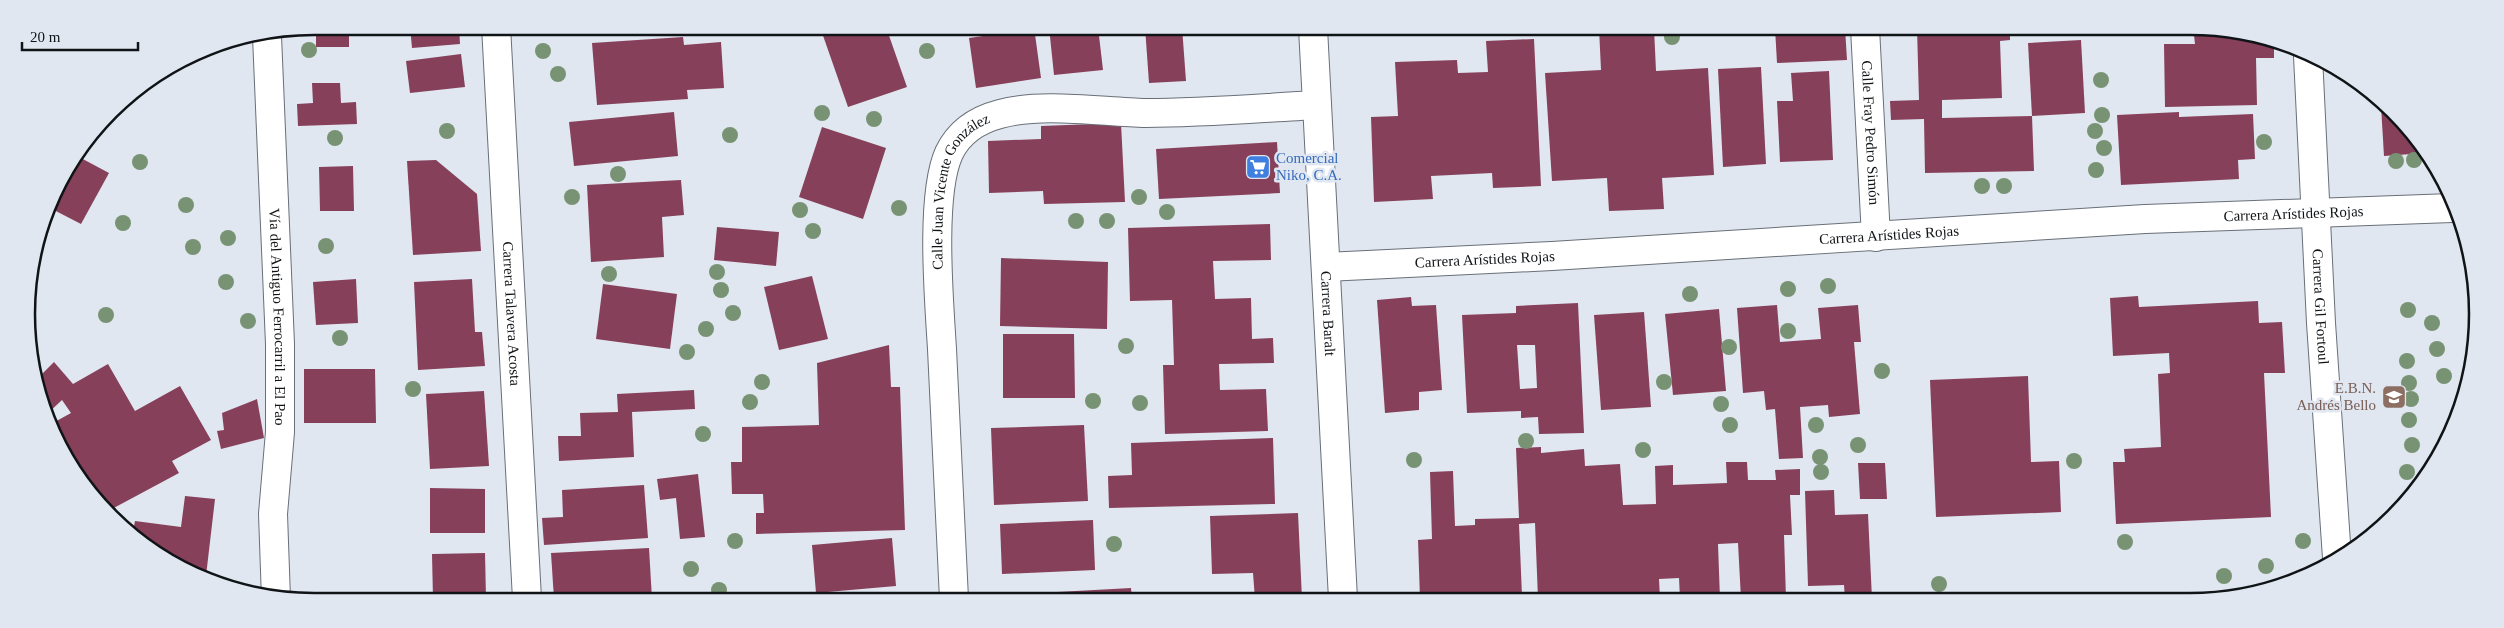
<svg xmlns="http://www.w3.org/2000/svg" width="2504" height="628" viewBox="0 0 2504 628" font-family="Georgia,serif">
<style>
.building{fill:#87405a;fill-rule:evenodd}
.lines{fill:none;stroke-linecap:round;stroke-linejoin:round}
.minor-casing{stroke:#696f78;stroke-width:30}
.minor{stroke:#fff;stroke-width:28}
.tree{fill:#789374}
.labels{text-anchor:middle;stroke-width:5;stroke-linejoin:round;paint-order:stroke}
.street-label{font-size:15px;fill:#111417;stroke:#e0e7f1}
.shop-label{font-size:15px;fill:#366cbe;stroke:#e0e7f1;text-anchor:start}
.education-label{font-size:15px;fill:#785e54;stroke:#e0e7f1;text-anchor:end}
.rim{fill:none;stroke:#111417;stroke-width:2.5}
</style>
<rect width="100%" height="100%" fill="#e0e7f1"/>
<g class="building">
<rect x="316" y="26" width="33" height="21"/>
<polygon points="410,26 459,26 460,44 412,48"/>
<polygon points="820,27 886,27 907,87 848,107"/>
<polygon points="989,27 1034,27 1041,78 976,88 969,38 990,35"/>
<polygon points="1049,27 1098,27 1103,70 1054,75"/>
<polygon points="1145,27 1182,27 1186,81 1149,83"/>
<polygon points="1599,28 1654,28 1656,71 1708,68 1714,175 1662,178 1664,209 1609,211 1607,178 1552,181 1545,73 1601,70"/>
<polygon points="1775,28 1845,28 1847,60 1777,63"/>
<polygon points="1917,28 2010,28 2010,40 2000,41 2002,98 1942,100 1942,118 2032,116 2034,171 1925,173 1924,119 1891,120 1890,101 1919,100"/>
<polygon points="2244,34 2274,44 2274,58 2256,58 2257,105 2165,107 2164,44 2195,44 2194,35"/>
<polygon points="683,37 684,45 721,42 724,88 687,90 688,99 597,105 592,43"/>
<polygon points="1534,39 1541,186 1493,188 1492,173 1431,176 1433,199 1374,202 1371,117 1398,116 1395,62 1457,60 1458,73 1488,72 1486,41"/>
<polygon points="2081,40 2085,113 2032,116 2028,43"/>
<polygon points="461,54 465,87 410,93 406,61"/>
<polygon points="1761,67 1766,164 1723,167 1718,69"/>
<polygon points="1829,71 1833,160 1780,162 1777,101 1793,101 1791,73"/>
<polygon points="312,83 340,83 341,103 356,102 357,124 298,126 297,104 313,103"/>
<polygon points="2381,106 2418,139 2425,153 2384,156"/>
<polygon points="674,112 678,156 574,166 569,122"/>
<polygon points="2179,112 2179,117 2253,114 2255,159 2238,160 2239,179 2121,185 2117,115"/>
<polygon points="1121,123 1125,202 1044,204 1043,191 989,193 988,141 1041,139 1041,126"/>
<polygon points="822,127 886,148 863,219 799,197"/>
<polygon points="1277,142 1280,193 1159,199 1156,149"/>
<polygon points="79,157 109,173 81,224 50,208 56,186"/>
<polygon points="436,160 477,194 481,251 413,255 407,161"/>
<polygon points="353,166 354,211 320,211 319,167"/>
<polygon points="681,180 684,215 662,217 664,257 591,262 587,185"/>
<polygon points="1270,224 1271,260 1213,261 1215,299 1251,298 1252,339 1273,338 1274,363 1219,364 1220,390 1266,389 1268,431 1165,434 1163,365 1174,365 1172,300 1130,301 1128,228"/>
<polygon points="717,227 779,232 776,266 714,260"/>
<polygon points="1001,258 1108,262 1107,329 1000,326"/>
<polygon points="812,276 828,339 779,350 764,287"/>
<polygon points="356,279 358,323 316,325 313,282"/>
<polygon points="472,279 475,332 482,332 485,366 418,370 414,282"/>
<polygon points="603,284 677,294 670,349 596,339"/>
<polygon points="2138,296 2139,307 2258,301 2259,323 2282,322 2285,373 2264,373 2271,517 2116,524 2113,462 2125,462 2124,449 2161,447 2158,374 2170,373 2169,353 2113,356 2110,298"/>
<polygon points="1411,297 1412,306 1436,305 1442,390 1419,392 1419,410 1385,413 1377,300"/>
<path d="M1578 303 1584 433 1539 434 1538 417 1521 418V411L1467 413 1462 315 1516 313V306ZM1517 345H1535L1537 388 1520 389Z"/>
<polygon points="1777,305 1780,342 1821,339 1818,308 1858,305 1861,342 1854,342 1860,414 1829,417 1828,405 1800,407 1803,458 1779,459 1775,409 1766,410 1764,391 1743,393 1737,308"/>
<polygon points="1719,309 1726,391 1673,395 1665,314"/>
<polygon points="1644,312 1651,407 1601,410 1594,315"/>
<polygon points="1003,334 1074,334 1075,398 1003,398"/>
<polygon points="889,345 891,387 900,387 905,530 756,534 756,513 764,513 763,494 732,494 731,462 742,462 742,427 819,425 817,363"/>
<polygon points="54,362 73,384 108,364 135,411 180,386 211,440 172,461 179,473 110,510 84,485 51,424 71,413 62,400 46,415 41,406 38,378"/>
<polygon points="304,369 375,369 376,423 304,423"/>
<polygon points="2028,376 2031,462 2059,461 2061,512 1936,517 1930,380"/>
<polygon points="694,390 695,409 632,412 634,457 559,461 558,436 581,436 580,413 618,412 617,394"/>
<polygon points="484,391 489,466 430,469 426,394"/>
<polygon points="257,399 264,438 221,449 217,431 224,430 222,413"/>
<polygon points="1084,425 1088,501 994,505 991,428"/>
<polygon points="1273,438 1275,504 1109,508 1108,476 1132,475 1131,443"/>
<polygon points="1541,447 1541,453 1584,449 1585,466 1620,464 1623,505 1656,504 1655,466 1673,465 1673,485 1727,483 1726,462 1747,462 1748,480 1776,480 1775,470 1800,469 1800,495 1790,495 1792,535 1784,535 1786,599 1741,599 1738,543 1718,544 1720,599 1680,599 1679,578 1659,579 1660,599 1538,599 1535,523 1519,524 1522,596 1420,599 1418,540 1432,539 1430,472 1453,471 1455,526 1475,525 1475,519 1519,518 1516,448"/>
<polygon points="1858,463 1885,463 1887,499 1860,499"/>
<polygon points="698,474 705,537 680,539 676,498 660,500 657,479"/>
<polygon points="644,485 648,538 544,545 542,518 563,517 562,490"/>
<polygon points="430,488 485,489 485,533 430,533"/>
<polygon points="1834,490 1835,515 1868,514 1872,599 1845,599 1844,585 1808,586 1805,491"/>
<polygon points="185,496 215,499 206,576 170,563 133,531 135,521 181,527"/>
<polygon points="1298,513 1302,599 1255,599 1253,573 1212,574 1210,516"/>
<polygon points="1093,520 1095,570 1002,574 1000,524"/>
<polygon points="892,538 896,586 816,593 812,545"/>
<polygon points="649,548 652,599 554,599 551,553"/>
<polygon points="485,553 486,599 433,599 432,554"/>
<polygon points="1131,588 1132,599 1000,599 1000,595"/>
</g>
<g class="lines">
<defs>
<g id="minor">
<path id="s1" d="M496 26 527 599"/>
<path id="s2" d="M1313 28 1343 599"/>
<path id="s3" d="M1865 28 1876 237"/>
<path id="s4" d="M267 36 280 344V432L273 514 276 599"/>
<path id="s5" d="M2308 56 2321 323 2337 558"/>
<path id="s6" d="M1326 267 1552 256 2145 219 2452 208"/>
<path id="s7" d="M954 599C950 516 946 432 942 349 939 300 930 195 949 153 959 132 977 120 1000 114 1043 102 1101 112 1146 113 1203 113 1260 108 1317 105"/>
</g>
</defs>
<use href="#minor" class="minor-casing"/>
<use href="#minor" class="minor"/>
</g>
<g class="tree">
<circle cx="1672" cy="37" r="8"/>
<circle cx="309" cy="50" r="8"/>
<circle cx="543" cy="51" r="8"/>
<circle cx="927" cy="51" r="8"/>
<circle cx="558" cy="74" r="8"/>
<circle cx="2101" cy="80" r="8"/>
<circle cx="822" cy="113" r="8"/>
<circle cx="2102" cy="115" r="8"/>
<circle cx="874" cy="119" r="8"/>
<circle cx="447" cy="131" r="8"/>
<circle cx="2095" cy="131" r="8"/>
<circle cx="730" cy="135" r="8"/>
<circle cx="335" cy="138" r="8"/>
<circle cx="2264" cy="142" r="8"/>
<circle cx="2104" cy="148" r="8"/>
<circle cx="2414" cy="160" r="8"/>
<circle cx="2396" cy="161" r="8"/>
<circle cx="140" cy="162" r="8"/>
<circle cx="2096" cy="170" r="8"/>
<circle cx="618" cy="174" r="8"/>
<circle cx="1982" cy="186" r="8"/>
<circle cx="2004" cy="186" r="8"/>
<circle cx="572" cy="197" r="8"/>
<circle cx="1139" cy="197" r="8"/>
<circle cx="186" cy="205" r="8"/>
<circle cx="899" cy="208" r="8"/>
<circle cx="800" cy="210" r="8"/>
<circle cx="1167" cy="212" r="8"/>
<circle cx="1076" cy="221" r="8"/>
<circle cx="1107" cy="221" r="8"/>
<circle cx="123" cy="223" r="8"/>
<circle cx="813" cy="231" r="8"/>
<circle cx="228" cy="238" r="8"/>
<circle cx="326" cy="246" r="8"/>
<circle cx="193" cy="247" r="8"/>
<circle cx="717" cy="272" r="8"/>
<circle cx="609" cy="274" r="8"/>
<circle cx="226" cy="282" r="8"/>
<circle cx="1828" cy="286" r="8"/>
<circle cx="1788" cy="289" r="8"/>
<circle cx="721" cy="290" r="8"/>
<circle cx="1690" cy="294" r="8"/>
<circle cx="2408" cy="310" r="8"/>
<circle cx="733" cy="313" r="8"/>
<circle cx="106" cy="315" r="8"/>
<circle cx="248" cy="321" r="8"/>
<circle cx="2432" cy="323" r="8"/>
<circle cx="706" cy="329" r="8"/>
<circle cx="1788" cy="331" r="8"/>
<circle cx="340" cy="338" r="8"/>
<circle cx="1126" cy="346" r="8"/>
<circle cx="1729" cy="347" r="8"/>
<circle cx="2437" cy="349" r="8"/>
<circle cx="687" cy="352" r="8"/>
<circle cx="2407" cy="361" r="8"/>
<circle cx="1882" cy="371" r="8"/>
<circle cx="2444" cy="376" r="8"/>
<circle cx="762" cy="382" r="8"/>
<circle cx="1664" cy="382" r="8"/>
<circle cx="2409" cy="383" r="8"/>
<circle cx="413" cy="389" r="8"/>
<circle cx="2411" cy="399" r="8"/>
<circle cx="1093" cy="401" r="8"/>
<circle cx="750" cy="402" r="8"/>
<circle cx="1140" cy="403" r="8"/>
<circle cx="1721" cy="404" r="8"/>
<circle cx="2409" cy="420" r="8"/>
<circle cx="1730" cy="425" r="8"/>
<circle cx="1816" cy="425" r="8"/>
<circle cx="703" cy="434" r="8"/>
<circle cx="1526" cy="441" r="8"/>
<circle cx="1858" cy="445" r="8"/>
<circle cx="2412" cy="445" r="8"/>
<circle cx="1643" cy="450" r="8"/>
<circle cx="1820" cy="457" r="8"/>
<circle cx="1414" cy="460" r="8"/>
<circle cx="2074" cy="461" r="8"/>
<circle cx="1821" cy="472" r="8"/>
<circle cx="2407" cy="472" r="8"/>
<circle cx="735" cy="541" r="8"/>
<circle cx="2303" cy="541" r="8"/>
<circle cx="2125" cy="542" r="8"/>
<circle cx="1114" cy="544" r="8"/>
<circle cx="2266" cy="566" r="8"/>
<circle cx="691" cy="569" r="8"/>
<circle cx="2224" cy="576" r="8"/>
<circle cx="1939" cy="584" r="8"/>
<circle cx="719" cy="590" r="8"/>
</g>
<defs>
<symbol id="supermarket-square" viewBox="-11 -11 22 22"><rect x="-9" y="-9" width="18" height="18" rx="4" fill="#3f7fe0" stroke="#e0e7f1"/><path d="M-6-5.5h2.5l.6 2H6L4.5 2H-2.5L-4.4-4H-6ZM-1.5 3.2a1.3 1.3 0 1 0 .1 0ZM3 3.2a1.3 1.3 0 1 0 .1 0Z" fill="#fff"/></symbol>
<symbol id="school-square" viewBox="-11 -11 22 22"><rect x="-9" y="-9" width="18" height="18" rx="4" fill="#8d6e63" stroke="#e0e7f1"/><path d="M0-5L7-2L0 1L-7-2ZM-4 1L0 2.5L4 1V4Q0 6-4 4Z" fill="#fff"/></symbol>
</defs>
<g fill-rule="evenodd">
<use href="#supermarket-square" x="1244" y="153" width="28" height="28"/>
<use href="#school-square" x="2380" y="383" width="28" height="28"/>
</g>
<g class="labels">
<g class="street-label">
<text dy="5" stroke="none"><textPath href="#s3" startOffset="105">Calle Fray Pedro Simón</textPath></text>
<text dy="5" stroke="none"><textPath href="#s7" startOffset="416">Calle Juan Vicente González</textPath></text>
<text dy="5" stroke="none"><textPath href="#s6" startOffset="969">Carrera Arístides Rojas</textPath></text>
<text dy="5" stroke="none"><textPath href="#s6" startOffset="564">Carrera Arístides Rojas</textPath></text>
<text dy="5" stroke="none"><textPath href="#s6" startOffset="159">Carrera Arístides Rojas</textPath></text>
<text dy="5" stroke="none"><textPath href="#s5" startOffset="251">Carrera Gil Fortoul</textPath></text>
<text dy="5" stroke="none"><textPath href="#s1" startOffset="288">Carrera Talavera Acosta</textPath></text>
<text dy="5" stroke="none"><textPath href="#s2" startOffset="286">Carrera Baralt</textPath></text>
<text dy="5" stroke="none"><textPath href="#s4" startOffset="281">Vía del Antiguo Ferrocarril a El Pao</textPath></text>
</g>
<g class="shop-label">
<text x="1276" y="163">Comercial<tspan x="1276" dy="17">Niko, C.A.</tspan></text>
</g>
<g class="education-label">
<text x="2376" y="393">E.B.N.<tspan x="2376" dy="17">Andrés Bello</tspan></text>
</g>
</g>
<path d="M0 0H2504V628H0ZM314 35H2190A279 279 0 0 1 2469 314V314A279 279 0 0 1 2190 593H314A279 279 0 0 1 35 314V314A279 279 0 0 1 314 35Z" fill="#e0e7f1" fill-rule="evenodd"/>
<path class="rim" d="M314 35H2190A279 279 0 0 1 2469 314V314A279 279 0 0 1 2190 593H314A279 279 0 0 1 35 314V314A279 279 0 0 1 314 35Z"/>
<path d="M22 42v8h116v-8" fill="none" stroke="#111417" stroke-width="2.5"/>
<text x="30" y="42" font-size="15" fill="#111417" stroke="#e0e7f1" stroke-width="4" paint-order="stroke">20 m</text>
</svg>
